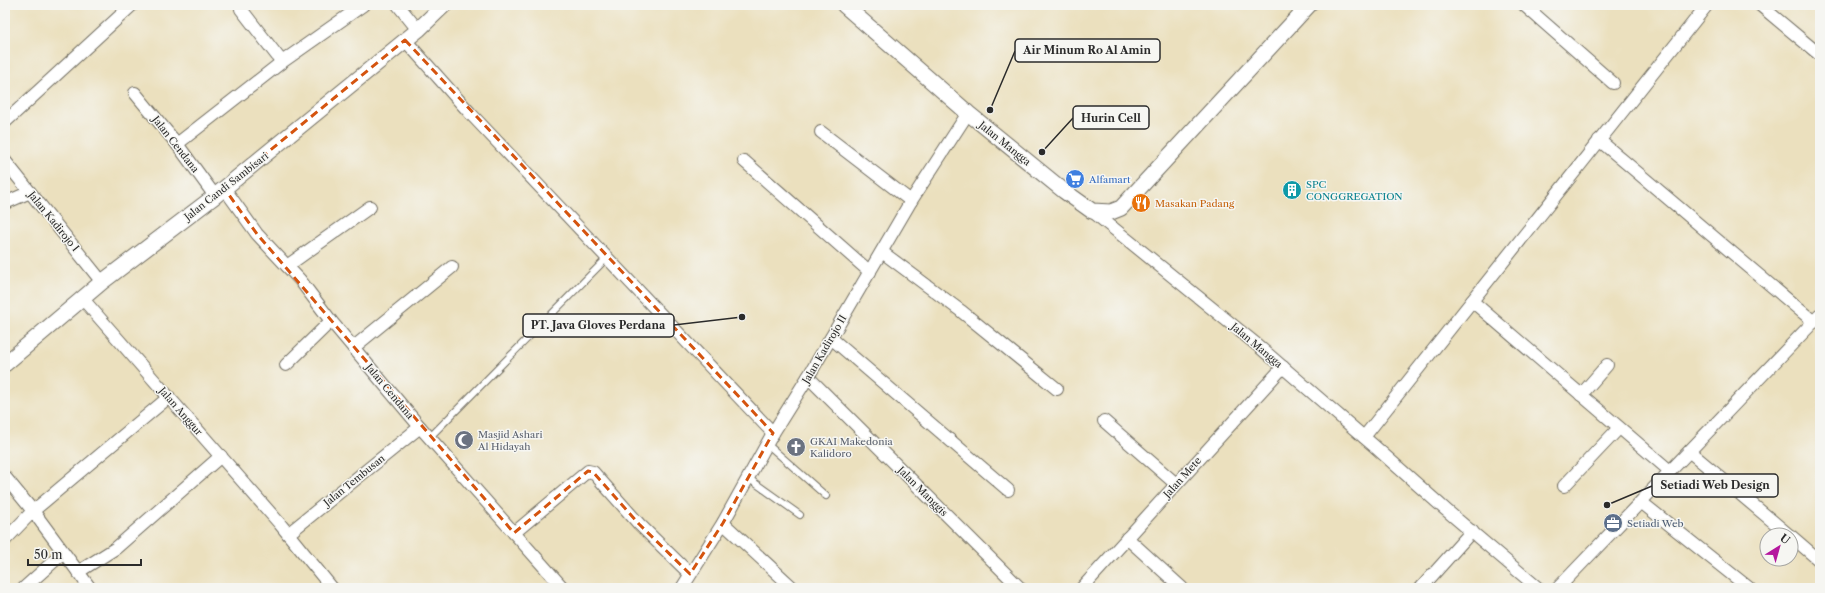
<svg xmlns="http://www.w3.org/2000/svg" width="1825" height="593" viewBox="0 0 1825 593" font-family="'Libre Caslon Text',serif">
<style>
.lines{fill:none;stroke-linecap:round;stroke-linejoin:round}
.service-casing{stroke:#6e6a5e;stroke-width:8}
.minor-casing{stroke:#6e6a5e;stroke-width:14}
.tertiary-casing{stroke:#6e6a5e;stroke-width:17}
.service{stroke:#fff;stroke-width:6}
.minor{stroke:#fff;stroke-width:12}
.tertiary{stroke:#fff;stroke-width:15}
.marked{fill:none;stroke:#d5540f;stroke-width:3;stroke-dasharray:8 5;stroke-linejoin:round}
.labels{text-anchor:middle;stroke-width:3;stroke-linejoin:round;paint-order:stroke}
.street-label{font-size:10px;fill:#2b2b2b;stroke:#f6f6f2}
.shop-label{font-size:10px;fill:#366cbe;stroke:#f6f6f2;text-anchor:start}
.culture-label{font-size:10px;fill:#0d838f;stroke:#f6f6f2;text-anchor:start}
.food-label{font-size:10px;fill:#c56008;stroke:#f6f6f2;text-anchor:start}
.worship-label{font-size:10px;fill:#5b616d;stroke:#f6f6f2;text-anchor:start}
.service-label{font-size:10px;fill:#4e5e75;stroke:#f6f6f2;text-anchor:start}
.leader{fill:none;stroke:#2b2b2b;stroke-width:1.5}
.callout-dot{fill:#2b2b2b;stroke:#f6f6f2;stroke-width:1.5}
.callout{fill:#f6f6f2;stroke:#2b2b2b;stroke-width:1.5}
.callout-label{font-size:11px;text-anchor:middle;font-weight:bold;fill:#2b2b2b}
</style>
<rect width="100%" height="100%" fill="#f6f6f2"/>
<filter id="ink" filterUnits="userSpaceOnUse"><feTurbulence type="fractalNoise" baseFrequency=".025" numOctaves="2"/><feDisplacementMap in="SourceGraphic" scale="8" xChannelSelector="R" yChannelSelector="G"/><feConvolveMatrix kernelMatrix="1 2 1 2 8 2 1 2 1" color-interpolation-filters="sRGB"/></filter>
<filter id="wash" filterUnits="userSpaceOnUse"><feTurbulence type="fractalNoise" baseFrequency=".012" numOctaves="4" result="noise"/><feDisplacementMap in="SourceGraphic" scale="16" xChannelSelector="R" yChannelSelector="G"/><feGaussianBlur stdDeviation="0.9" result="paint"/><feColorMatrix in="noise" values="0 0 0 0 0 0 0 0 0 0 0 0 0 0 0 0 0 1.4 0 .05"/><feComposite in="paint" operator="in"/></filter>
<g filter="url(#wash)">
<rect width="100%" height="100%" fill="#ebe0be"/>
</g>
<g filter="url(#ink)">
<g class="lines">
<defs>
<g id="service">
<polyline points="430,437 607,258"/>
<polyline points="767,444 826,496"/>
<polyline points="748,478 800,515"/>
</g>
<g id="minor">
<polyline points="398,5 418,30"/>
<polyline points="1524,5 1613,83"/>
<polyline points="1760,5 1820,55"/>
<polyline points="241,9 282,62 363,5"/>
<polyline points="405,40 470,113 773,433"/>
<polyline points="135,93 177,144 215,196"/>
<polyline points="5,122 132,5"/>
<polyline points="821,132 911,201"/>
<polyline points="1599,140 1814,322"/>
<polyline points="177,144 282,62"/>
<polyline points="5,161 102,282"/>
<polyline points="744,161 870,272"/>
<polyline points="224,188 257,234 300,280 331,321 420,427 563,588"/>
<polyline points="5,203 30,192"/>
<polyline points="1092,211 1256,344 1373,445 1446,510 1538,588"/>
<polyline points="882,252 961,311 1057,389"/>
<polyline points="287,266 370,207"/>
<polyline points="82,298 280,524 332,588"/>
<polyline points="1472,301 1670,471"/>
<polyline points="831,338 1008,490"/>
<polyline points="354,347 452,267"/>
<polyline points="286,365 331,321"/>
<polyline points="808,377 1020,588"/>
<polyline points="1581,395 1607,365"/>
<polyline points="1104,421 1176,484"/>
<polyline points="1364,437 1707,5"/>
<polyline points="1690,452 1789,535"/>
<polyline points="5,477 33,511 90,588"/>
<polyline points="1564,486 1619,428"/>
<polyline points="1641,502 1749,588"/>
<polyline points="723,523 793,588"/>
<polyline points="514,533 588,471 593,472 639,524 690,574"/>
<polyline points="288,534 420,427"/>
<polyline points="1791,536 1820,561"/>
<polyline points="1127,538 1182,588"/>
<polyline points="5,540 33,511 169,397"/>
<polyline points="78,572 116,548 221,456"/>
<polyline points="24,588 63,553"/>
<polyline points="682,588 723,523 773,433 808,377 911,201 968,113"/>
<polyline points="1082,588 1283,367"/>
<polyline points="1421,588 1472,531"/>
<polyline points="1558,588 1820,315"/>
</g>
<g id="tertiary">
<polyline points="844,5 968,113 1064,191 1092,211 1111,212 1121,208 1309,5"/>
<polyline points="5,364 102,282 215,196 261,158 418,30 444,5"/>
</g>
</defs>
<use href="#service" class="service-casing"/>
<use href="#minor" class="minor-casing"/>
<use href="#tertiary" class="tertiary-casing"/>
<use href="#service" class="service"/>
<use href="#minor" class="minor"/>
<use href="#tertiary" class="tertiary"/>
</g>
</g>
<path class="marked" d="M405 40 773 433 723 523 690 574 639 524 593 472 588 471 514 533 257 234 224 188Z"/>
<defs>
<symbol id="supermarket-disc" viewBox="-11 -11 22 22"><circle r="9.5" fill="#3f7fe0" stroke="#f6f6f2"/><path d="M-6-5.5h2.5l.6 2H6L4.5 2H-2.5L-4.4-4H-6ZM-1.5 3.2a1.3 1.3 0 1 0 .1 0ZM3 3.2a1.3 1.3 0 1 0 .1 0Z" fill="#fff"/></symbol>
<symbol id="building-disc" viewBox="-11 -11 22 22"><circle r="9.5" fill="#0f9aa8" stroke="#f6f6f2"/><path d="M-4-6H4V6H1V3H-1V6H-4ZM-2.5-4.3h1.7v1.8h-1.7ZM.8-4.3h1.7v1.8H.8ZM-2.5-1h1.7V.8h-1.7ZM.8-1h1.7V.8H.8Z" fill="#fff"/></symbol>
<symbol id="restaurant-disc" viewBox="-11 -11 22 22"><circle r="9.5" fill="#e8710a" stroke="#f6f6f2"/><path d="M-5-6h1v4h1v-4h1v4h1v-4h1v5L-1.5 .5V6h-2V.5L-5-1ZM5-6V6H3V1.5H1.5Q1.5-4 5-6Z" fill="#fff"/></symbol>
<symbol id="mosque-disc" viewBox="-11 -11 22 22"><circle r="9.5" fill="#6b7280" stroke="#f6f6f2"/><path d="M3.5-4.9A6 6 0 1 0 3.5 4.9A5 5 0 1 1 3.5-4.9Z" fill="#fff"/></symbol>
<symbol id="church-disc" viewBox="-11 -11 22 22"><circle r="9.5" fill="#6b7280" stroke="#f6f6f2"/><path d="M-1.2-6h2.4v3.5h3.3v2.4h-3.3V6h-2.4V-.1h-3.3v-2.4h3.3Z" fill="#fff"/></symbol>
<symbol id="office-disc" viewBox="-11 -11 22 22"><circle r="9.5" fill="#5c6f8a" stroke="#f6f6f2"/><path d="M-6-3h4V-5.5h4V-3h4V5H-6ZM-1-4.5V-3h2v-1.5ZM-6 0V1H6V0Z" fill="#fff"/></symbol>
</defs>
<g fill-rule="evenodd">
<use href="#supermarket-disc" x="1064" y="168" width="22" height="22"/>
<use href="#building-disc" x="1281" y="179" width="22" height="22"/>
<use href="#restaurant-disc" x="1130" y="192" width="22" height="22"/>
<use href="#mosque-disc" x="453" y="429" width="22" height="22"/>
<use href="#church-disc" x="785" y="436" width="22" height="22"/>
<use href="#office-disc" x="1602" y="512" width="22" height="22"/>
</g>
<g class="labels">
<g class="street-label">
<text transform="translate(1005 143) rotate(39)" y="4">Jalan Mangga</text>
<text transform="translate(176 144) rotate(52)" y="4">Jalan Cendana</text>
<text transform="translate(226 186) rotate(-38)" y="4">Jalan Candi Sambisari</text>
<text transform="translate(54 221) rotate(51)" y="4">Jalan Kadirojo I</text>
<text transform="translate(1257 345) rotate(40)" y="4">Jalan Mangga</text>
<text transform="translate(824 349) rotate(-60)" y="4">Jalan Kadirojo II</text>
<text transform="translate(390 391) rotate(50)" y="4">Jalan Cendana</text>
<text transform="translate(181 411) rotate(49)" y="4">Jalan Anggur</text>
<text transform="translate(1182 477) rotate(-48)" y="4">Jalan Mete</text>
<text transform="translate(354 480) rotate(-39)" y="4">Jalan Tembusan</text>
<text transform="translate(923 491) rotate(45)" y="4">Jalan Manggis</text>
</g>
<g class="shop-label">
<text x="1089" y="183">Alfamart</text>
</g>
<g class="culture-label">
<text x="1306" y="188">SPC<tspan x="1306" dy="12">CONGGREGATION</tspan></text>
</g>
<g class="food-label">
<text x="1155" y="207">Masakan Padang</text>
</g>
<g class="worship-label">
<text x="478" y="438">Masjid Ashari<tspan x="478" dy="12">Al Hidayah</tspan></text>
<text x="810" y="445">GKAI Makedonia<tspan x="810" dy="12">Kalidoro</tspan></text>
</g>
<g class="service-label">
<text x="1627" y="527">Setiadi Web</text>
</g>
</g>
<path class="leader" d="M990 110L1015 51M1042 152L1073 118M742 317L674 325M1607 505L1652 486"/>
<g class="callout-dot">
<circle cx="990" cy="110" r="4"/>
<circle cx="1042" cy="152" r="4"/>
<circle cx="742" cy="317" r="4"/>
<circle cx="1607" cy="505" r="4"/>
</g>
<g class="callout">
<rect x="1015" y="39" width="145" height="23" rx="4"/>
<rect x="1073" y="106" width="76" height="23" rx="4"/>
<rect x="523" y="314" width="151" height="23" rx="4"/>
<rect x="1652" y="474" width="126" height="23" rx="4"/>
</g>
<g class="callout-label">
<text x="1087" y="54">Air Minum Ro Al Amin</text>
<text x="1111" y="122">Hurin Cell</text>
<text x="598" y="329">PT. Java Gloves Perdana</text>
<text x="1715" y="489">Setiadi Web Design</text>
</g>
<rect width="1825" height="593" fill="none" stroke="#f6f6f2" stroke-width="20"/>
<g transform="translate(1779 547) rotate(37)"><circle r="19" fill="#f6f6f2" stroke="#a5a5a2"/>
<path d="M0-3L7 15L0 10L-7 15Z" fill="#b5179e"/>
<text y="-6" font-size="11" font-weight="bold" text-anchor="middle" fill="#2b2b2b">U</text>
</g>
<path d="M28 559v6h113v-6" fill="none" stroke="#2b2b2b" stroke-width="2"/>
<text x="34" y="559" font-size="12" fill="#2b2b2b" stroke="#f6f6f2" stroke-width="3" paint-order="stroke">50 m</text>
</svg>
